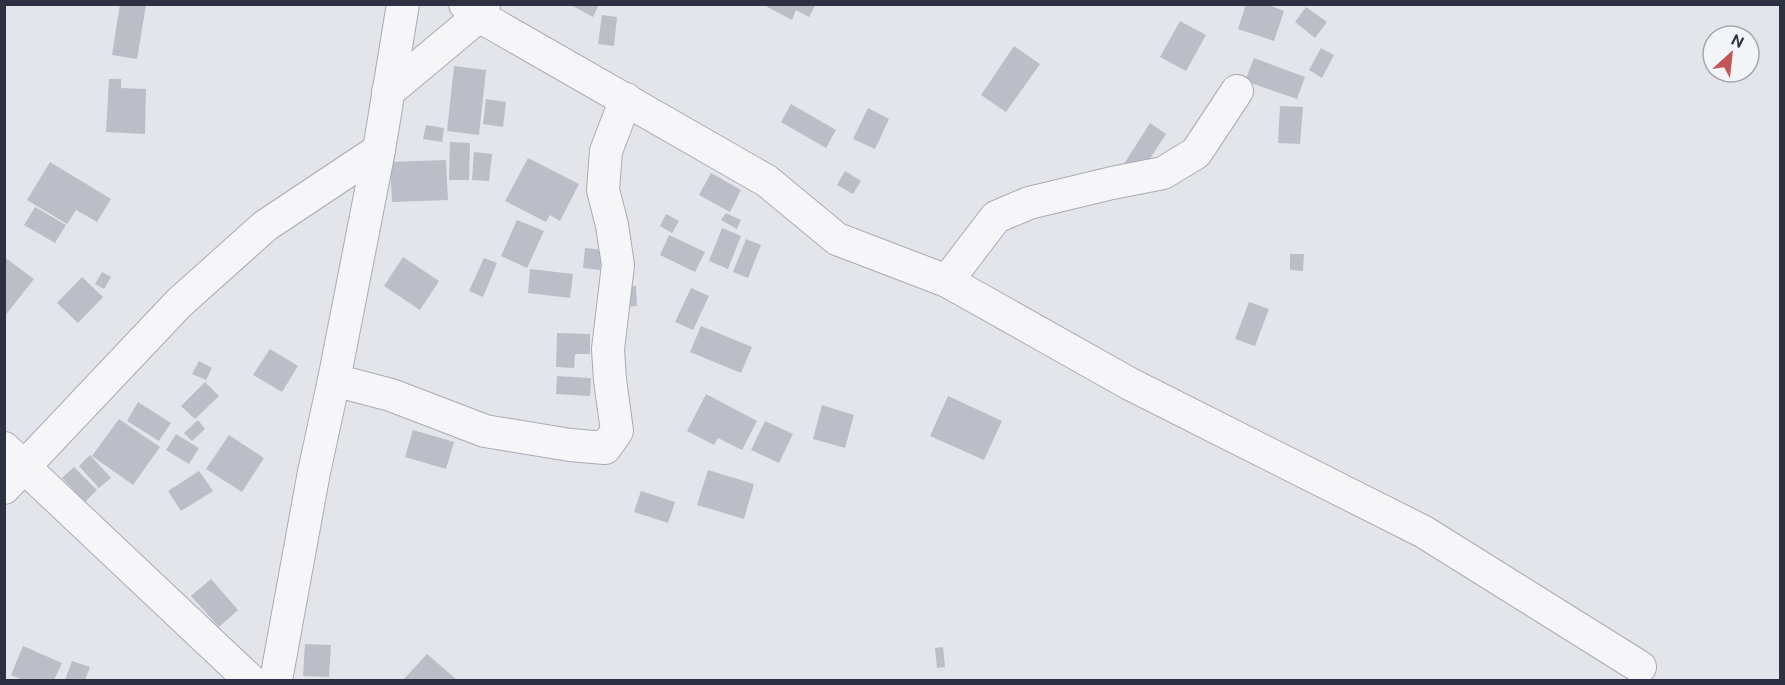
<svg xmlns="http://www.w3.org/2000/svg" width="1785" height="685" viewBox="0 0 1785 685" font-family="Ubuntu,sans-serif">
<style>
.building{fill:#bbbec6}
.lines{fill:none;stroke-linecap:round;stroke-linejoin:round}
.minor-casing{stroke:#a9abb4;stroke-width:34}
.minor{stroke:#f6f6f9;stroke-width:32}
</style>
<rect width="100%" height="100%" fill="#e3e5ea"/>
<g class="building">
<polygon points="120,4 146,5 137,59 112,55"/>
<polygon points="569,4 599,4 593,17"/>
<polygon points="762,4 816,4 809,17 796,10 792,20"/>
<polygon points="1246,4 1266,4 1284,11 1274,41 1238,29"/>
<polygon points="1306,7 1327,22 1315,38 1295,22"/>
<polygon points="602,15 617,17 614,46 598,44"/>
<polygon points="1180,21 1206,35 1186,71 1160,57"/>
<polygon points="1014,46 1040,64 1006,112 981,95"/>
<polygon points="1321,48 1334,55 1322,78 1309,70"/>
<polygon points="1254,58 1305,77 1297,99 1245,81"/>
<polygon points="454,66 486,70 479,135 447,131"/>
<polygon points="109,79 121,79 121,88 146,89 145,134 106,132"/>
<polygon points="486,99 506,102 503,127 483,124"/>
<polygon points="791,104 836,130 826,148 781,122"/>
<polygon points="1280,106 1303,107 1300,144 1278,143"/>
<polygon points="868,108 889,119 875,149 853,139"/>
<polygon points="1150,123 1166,134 1140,174 1124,164"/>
<polygon points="426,125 444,128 442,142 423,139"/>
<polygon points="450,142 470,143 469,180 449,180"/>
<polygon points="474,152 492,154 489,181 472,180"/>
<polygon points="528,158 579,184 560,221 550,215 546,222 505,201"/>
<polygon points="446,160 448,200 392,202 390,162"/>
<polygon points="50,162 111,199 97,222 76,210 67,224 27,200"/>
<polygon points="845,171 861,181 853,194 837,185"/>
<polygon points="711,173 741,190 730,212 699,195"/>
<polygon points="35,207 66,225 55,243 24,225"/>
<polygon points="726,213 741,220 737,229 721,220"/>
<polygon points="666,214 679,221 672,233 660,226"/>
<polygon points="517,220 544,231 527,268 501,256"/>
<polygon points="722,228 741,236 728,269 709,261"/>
<polygon points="669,235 705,252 695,272 660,255"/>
<polygon points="746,239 761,245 748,278 733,272"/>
<polygon points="585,248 603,250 600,270 583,268"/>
<polygon points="1290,254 1304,254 1303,271 1290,270"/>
<polygon points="4,257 34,279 4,317"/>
<polygon points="403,257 439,281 420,310 384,286"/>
<polygon points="484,258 497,263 483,297 469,291"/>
<polygon points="530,269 573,274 570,298 528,293"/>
<polygon points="102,272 111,277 104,289 95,284"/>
<polygon points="82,277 103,297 78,323 57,303"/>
<polygon points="636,286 637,306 617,307 616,287"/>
<polygon points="691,288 709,296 693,330 675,322"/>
<polygon points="1249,302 1269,309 1255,346 1235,339"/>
<polygon points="701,326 752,347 741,373 690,352"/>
<polygon points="557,333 590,334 590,354 575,354 574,368 556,367"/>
<polygon points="270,349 298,366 282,392 253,375"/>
<polygon points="199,361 212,368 206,380 192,374"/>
<polygon points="557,376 591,378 590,396 556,394"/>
<polygon points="205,382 219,396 195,419 181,406"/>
<polygon points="706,394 757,421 742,450 718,438 714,445 687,431"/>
<polygon points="948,396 1002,421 984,460 930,436"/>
<polygon points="138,402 171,423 159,441 127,421"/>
<polygon points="822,405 854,415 845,448 813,439"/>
<polygon points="119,419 160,447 133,485 92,456"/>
<polygon points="198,420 205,429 192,441 184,433"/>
<polygon points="765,421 793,434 779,463 751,450"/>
<polygon points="413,430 454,442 446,469 405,457"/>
<polygon points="176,434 199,448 189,464 166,450"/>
<polygon points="229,435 264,458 242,492 206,469"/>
<polygon points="90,455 111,478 99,488 79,466"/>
<polygon points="74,467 97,490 85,502 62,478"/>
<polygon points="708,470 754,484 744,519 697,505"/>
<polygon points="199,471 213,491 181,511 168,491"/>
<polygon points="641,491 675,502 668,523 634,512"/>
<polygon points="211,579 238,610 219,627 191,596"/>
<polygon points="305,644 331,645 329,677 303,676"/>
<polygon points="23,646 62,663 54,680 23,680 11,675"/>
<polygon points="943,647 945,667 937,668 935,648"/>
<polygon points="427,654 457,680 403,680"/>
<polygon points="72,661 90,667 85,680 65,680"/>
</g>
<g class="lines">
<defs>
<g id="minor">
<polyline points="465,4 479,16 767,181 837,239 947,281 1130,384 1424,532 1640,667"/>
<polyline points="388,92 479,16 484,4"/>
<polyline points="947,281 996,217 1029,203 1112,183 1163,173 1196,153 1237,91"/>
<polyline points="334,380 391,395 485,431 570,445 605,448 617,431 610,380 608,349 618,265 612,225 603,190 606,151 626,99"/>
<polyline points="4,448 250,680"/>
<polyline points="4,488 179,303 265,226 379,150"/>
<polyline points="276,680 314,472 334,380 379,150 403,4"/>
</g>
</defs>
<use href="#minor" class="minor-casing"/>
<use href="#minor" class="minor"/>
</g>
<rect width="1785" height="685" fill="none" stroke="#2d3141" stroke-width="12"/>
<g transform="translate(1731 54) rotate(27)"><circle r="28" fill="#f3f4f8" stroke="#a4a6af" stroke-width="1.5"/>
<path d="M0-4.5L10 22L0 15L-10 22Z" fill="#c25556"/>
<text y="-9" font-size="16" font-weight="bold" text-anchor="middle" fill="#2d3141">N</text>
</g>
</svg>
